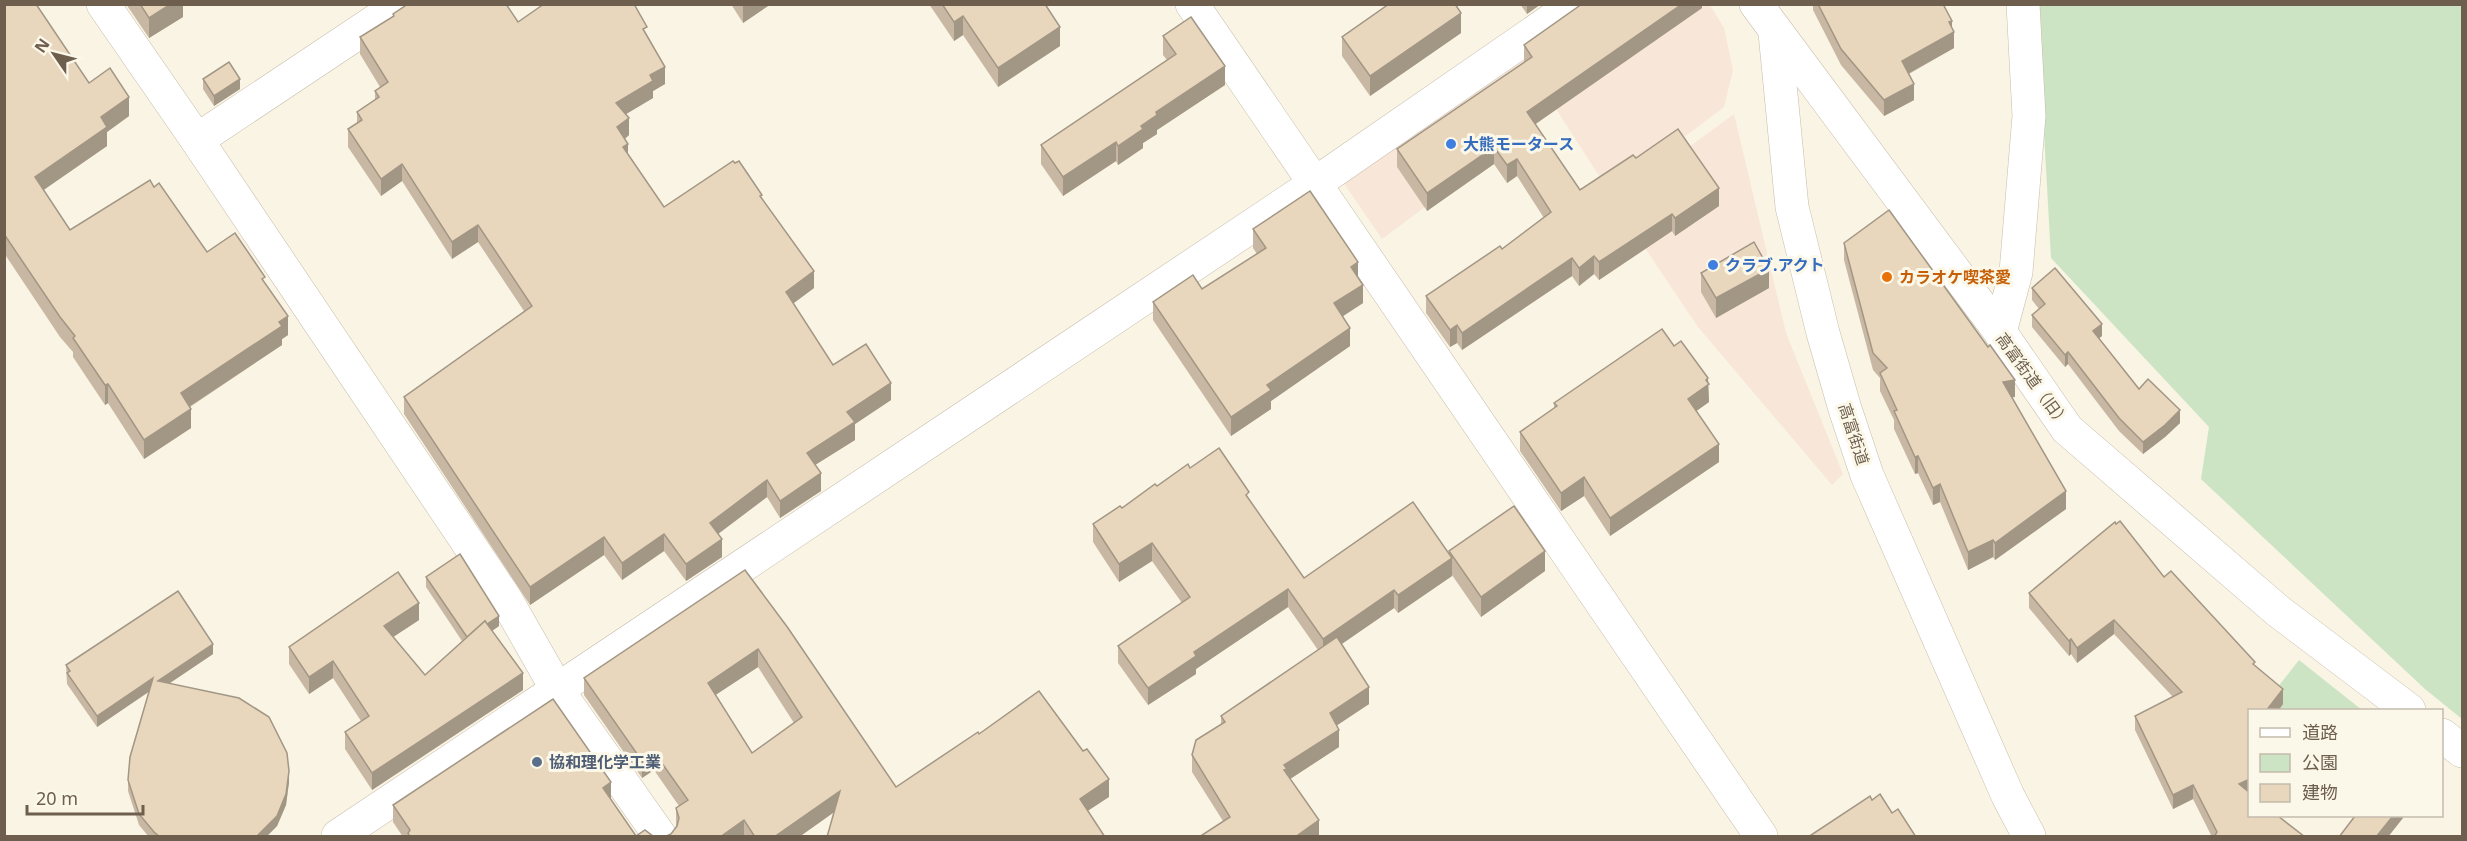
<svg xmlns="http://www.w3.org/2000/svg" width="2467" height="841" viewBox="0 0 2467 841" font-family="'Noto Sans','Noto Sans JP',sans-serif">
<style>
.commercial{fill:#f8e7d9}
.green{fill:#cce4c4}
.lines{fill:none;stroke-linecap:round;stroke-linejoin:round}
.minor-casing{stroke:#c8bdac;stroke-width:34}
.minor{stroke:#fff;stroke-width:33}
.wall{fill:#c8b8a3;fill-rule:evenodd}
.shaded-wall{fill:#a29684}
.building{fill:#e8d6bd;stroke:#a29684;stroke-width:1.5;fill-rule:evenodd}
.shop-dot{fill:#3f7fe0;stroke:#fcf8e9;stroke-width:2}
.food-dot{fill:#e8710a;stroke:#fcf8e9;stroke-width:2}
.service-dot{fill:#5c6f8a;stroke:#fcf8e9;stroke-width:2}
.labels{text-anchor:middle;stroke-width:6;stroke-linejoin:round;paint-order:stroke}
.shop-label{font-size:16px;font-weight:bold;fill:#366cbe;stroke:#fcf8e9;text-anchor:start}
.food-label{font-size:16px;font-weight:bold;fill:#c56008;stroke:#fcf8e9;text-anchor:start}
.street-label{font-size:16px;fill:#6e5e4d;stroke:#fcf8e9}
.service-label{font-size:16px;font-weight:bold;fill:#4e5e75;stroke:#fcf8e9;text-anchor:start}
</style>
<rect width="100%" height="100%" fill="#f9f4e4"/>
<g class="commercial">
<polygon points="1597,5 1710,5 1724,28 1733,70 1724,107 1610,193 1556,109 1382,239 1341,179"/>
<polygon points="1734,114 1786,333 1843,474 1832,485 1698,327 1614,202"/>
</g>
<g class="green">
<polygon points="2037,5 2462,5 2462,719 2425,689 2201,479 2209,427 2051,258"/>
<polygon points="2299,660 2362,710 2260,710"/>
</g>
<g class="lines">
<defs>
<g id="minor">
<polyline points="103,4 197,140 505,598 558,691 660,836"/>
<polyline points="1192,4 1761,836"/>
<polyline points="1756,4 2000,332 2067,429 2278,611 2409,710"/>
<polyline points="1775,33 1792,207 1823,333 1845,409 1867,475 2008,796 2029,836"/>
<polyline points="197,140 401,4"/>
<polyline points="2000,332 2016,272 2029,116 2023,4"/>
<polyline points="2442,735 2462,751"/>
<polyline points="338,836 1313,185 1575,4"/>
</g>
</defs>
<use href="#minor" class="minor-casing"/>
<use href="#minor" class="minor"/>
</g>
<g class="wall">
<polygon points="4,4 89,83 129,116 107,132 107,146 43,190 70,230 154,187 207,252 265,283 288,335 282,339 282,345 190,407 191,428 144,459 108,403 105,405 73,357 73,352 60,337 4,253"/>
<polygon points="126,4 183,4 183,17 149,38"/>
<polygon points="731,4 771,4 743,23"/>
<polygon points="929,4 1045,4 1060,46 998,87 963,35 954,41"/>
<polygon points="1520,4 1541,4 1527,14"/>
<polygon points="1702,4 1702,8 1535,124 1580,190 1636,158 1719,206 1675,236 1672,231 1599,280 1594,274 1579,286 1572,276 1462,350 1457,343 1450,347 1426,313 1426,296 1502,249 1544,218 1517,176 1507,183 1494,164 1427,211 1397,167 1397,149 1524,62 1524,45"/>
<polygon points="1813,4 1943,4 1952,27 1954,48 1909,74 1914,100 1884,116 1841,65 1813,10"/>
<polygon points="393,14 518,22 647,35 665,84 653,91 653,98 626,114 629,135 625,139 628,154 664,207 762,199 814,288 793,303 833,365 891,400 855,424 855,440 815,465 821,491 780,518 767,497 718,534 722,557 686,581 664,551 622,580 604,555 530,605 404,414 404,397 524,311 478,242 452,259 402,181 381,196 348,147 348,129 357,123 357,112 375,100 375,91 380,87 360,54 360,37 393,17"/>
<polygon points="1461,33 1370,96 1342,56 1342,37"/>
<polygon points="1163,36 1225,85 1157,130 1157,134 1143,143 1143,148 1118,165 1116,161 1063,196 1041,164 1041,145 1167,60 1163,55"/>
<polygon points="203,79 240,89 214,106 203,89"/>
<polygon points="1253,229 1358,277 1363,303 1343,316 1350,346 1271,401 1271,409 1231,436 1153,320 1153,302 1202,289 1257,254 1253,248"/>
<polygon points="1844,243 2015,397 2011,397 2066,509 1995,560 1993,557 1968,570 1940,502 1933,505 1918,473 1915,474 1894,429 1894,420 1880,391 1880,378 1873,370 1844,260"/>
<polygon points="1701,273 1769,288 1716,318 1701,292"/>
<polygon points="2032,288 2102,336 2099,338 2139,389 2180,423 2165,437 2143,454 2119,431 2068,364 2065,367 2032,327 2032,315 2039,309 2032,300"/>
<polygon points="1674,346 1708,383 1709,402 1696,411 1719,462 1610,536 1584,496 1561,511 1520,451 1520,432 1554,408 1554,403"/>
<polygon points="1190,468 1249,500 1304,578 1449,554 1449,551 1545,571 1481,617 1452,575 1452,576 1398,613 1394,608 1341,644 1369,704 1337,725 1339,747 1290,779 1319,837 1223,821 1192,772 1192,755 1221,725 1221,716 1318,650 1288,607 1196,669 1196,674 1148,705 1118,663 1118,646 1182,603 1152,561 1119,582 1093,542 1093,524 1122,508 1157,486"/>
<path d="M745 570 896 787 979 734 1109 797 834 812 799 837H664L671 834 676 827V808L679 806 654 770 642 778 584 695V678ZM758 667 794 723 752 753 715 695Z"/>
<polygon points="426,577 499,626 492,631 523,690 372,790 345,749 345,732 361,721 333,678 309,694 289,664 289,647 419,620 393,637 425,675 462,641 426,587"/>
<polygon points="2164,577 2255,666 2283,704 2278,711 2250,711 2250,816 2305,837 2212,837 2193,799 2173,809 2135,730 2135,716 2173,697 2114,634 2077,663 2071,654 2069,656 2029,608 2029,593"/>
<polygon points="213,654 170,683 289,782 286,805 277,826 266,837 149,837 139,825 128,791 128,780 149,691 97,727 67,684 66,665"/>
<polygon points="611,799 636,836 655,837 403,837 393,822 393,805"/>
</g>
<g class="shaded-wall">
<polygon points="171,4 183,4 183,17 149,38 149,18"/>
<polygon points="743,4 771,4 743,23"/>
<polygon points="1527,4 1541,4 1527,14"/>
<polygon points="1682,4 1702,4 1702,8 1527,130 1527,112"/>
<polygon points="1461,13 1461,33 1370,96 1370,76"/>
<polygon points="963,16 963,35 954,41 954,22"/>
<polygon points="1952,21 1952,33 1954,32 1954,48 1902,77 1902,61"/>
<polygon points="1060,27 1060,46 998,87 998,68"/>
<polygon points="1225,66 1225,85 1157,130 1157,134 1143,143 1143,148 1118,165 1118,146 1156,112"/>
<polygon points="665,67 665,84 653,91 653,98 616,120 616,103 650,75"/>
<polygon points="240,79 240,89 214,106 214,96"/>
<polygon points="1914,84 1914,100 1884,116 1884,100"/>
<polygon points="129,97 129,116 107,132 107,146 35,196 35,177 101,117"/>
<polygon points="629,118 629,135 617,145 617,127"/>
<polygon points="1116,142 1116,161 1063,196 1063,177"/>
<polygon points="628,144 628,161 623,147"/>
<polygon points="1494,147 1494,164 1427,211 1427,193"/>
<polygon points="1517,159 1517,176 1507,183 1507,165"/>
<polygon points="402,164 402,181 381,196 381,179"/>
<polygon points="1719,188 1719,206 1675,236 1675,218"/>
<polygon points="1672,214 1672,231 1599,280 1599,262"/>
<polygon points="478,225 478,242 452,259 452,242"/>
<polygon points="1594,256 1594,274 1579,286 1579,268"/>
<polygon points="1572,258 1572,276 1462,350 1462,333"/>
<polygon points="1358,262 1358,280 1351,267"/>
<polygon points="1769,269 1769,288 1716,318 1716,298"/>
<polygon points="814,271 814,288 786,309 786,292"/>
<polygon points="1363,285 1363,303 1334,322 1334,303"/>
<polygon points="288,316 288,335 282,339 282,345 181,412 181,393"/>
<polygon points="2102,324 2102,336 2093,343 2093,331"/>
<polygon points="1457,325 1457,343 1450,347 1450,330"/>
<polygon points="1350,328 1350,346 1271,401 1271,409 1231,436 1231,417 1267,385"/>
<polygon points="2068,352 2068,364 2065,367 2065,355"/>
<polygon points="1708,378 1709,402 1688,417 1688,399"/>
<polygon points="2015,380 2015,397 2003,399 2003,382"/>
<polygon points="891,383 891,400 855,424 855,440 807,470 807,453 847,412"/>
<polygon points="108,384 108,403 105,405 105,385"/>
<polygon points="191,409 191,428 144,459 144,440"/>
<polygon points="2180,410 2180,423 2165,437 2143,454 2143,442"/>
<polygon points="1719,444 1719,462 1610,536 1610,518"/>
<polygon points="1918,456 1918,473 1915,474 1915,457"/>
<polygon points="821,473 821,491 780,518 780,501"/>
<polygon points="1584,477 1584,496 1561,511 1561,493"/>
<polygon points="767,480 767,497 710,540 710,523"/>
<polygon points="1940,484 1940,502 1933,505 1933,488"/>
<polygon points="2066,491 2066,509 1995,560 1995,543"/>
<polygon points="664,534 664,551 622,580 622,563"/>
<polygon points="604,537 604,555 530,605 530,587"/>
<polygon points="722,539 722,557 686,581 686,564"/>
<polygon points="1993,540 1993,557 1968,570 1968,552"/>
<polygon points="1152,543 1152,561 1119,582 1119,564"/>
<polygon points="1545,551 1545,571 1481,617 1481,597"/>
<polygon points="1452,558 1452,576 1398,613 1398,595"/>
<polygon points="1288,589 1288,607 1196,669 1196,674 1148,705 1148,688 1194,652"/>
<polygon points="1394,590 1394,608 1323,657 1323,639"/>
<polygon points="419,603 419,620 384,643 384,626"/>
<polygon points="499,616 499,626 467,648 467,638"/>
<polygon points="2114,620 2114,634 2077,663 2077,648"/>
<polygon points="2071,639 2071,654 2069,656 2069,641"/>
<polygon points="213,644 213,654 158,691 158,681"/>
<polygon points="758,649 758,667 708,700 708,683"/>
<polygon points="333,661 333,678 309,694 309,677"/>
<polygon points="523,673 523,690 372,790 372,773"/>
<polygon points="153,678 153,689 97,727 97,716"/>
<polygon points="1369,687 1369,704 1330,730 1330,713"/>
<polygon points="2283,689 2283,704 2278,711 2266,711"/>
<polygon points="1339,730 1339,747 1287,781 1284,788 1284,765"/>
<polygon points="654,752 654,770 642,778 642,761"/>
<polygon points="289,771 289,782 286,805 277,826 266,837 256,837"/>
<polygon points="1109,779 1109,797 1080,816 1080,799"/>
<polygon points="2250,779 2250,793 2239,784"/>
<polygon points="611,782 611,799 603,788"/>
<polygon points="2193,785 2193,799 2173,809 2173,795"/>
<polygon points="840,791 840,808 799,837 774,837"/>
<polygon points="2393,816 2403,816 2403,818 2388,837 2376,837"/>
<polygon points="744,820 744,837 720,837"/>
<polygon points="1319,820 1319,837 1295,837"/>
</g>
<g class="building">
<polygon points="4,4 36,4 89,83 110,68 129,97 101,117 107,127 35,177 70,230 150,180 154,187 159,183 207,252 235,233 265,277 262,279 288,316 279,322 282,326 181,393 191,409 144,440 108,384 105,385 73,338 75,336 60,317 4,234"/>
<polygon points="140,4 171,4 149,18"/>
<polygon points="408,4 506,4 518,22 544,4 634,4 647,27 643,29 665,67 650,75 653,81 616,103 629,118 617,127 628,144 623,147 664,207 733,161 735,163 739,161 762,195 760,196 814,271 786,292 833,365 866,344 891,383 847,412 855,422 807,453 821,473 780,501 767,480 710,523 722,539 686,564 664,534 622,563 604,537 530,587 404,397 532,306 478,225 452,242 402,164 381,179 348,129 362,120 357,112 379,97 375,91 388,82 360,37 394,16 393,14"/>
<polygon points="942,4 1045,4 1060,27 998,68 963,16 954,22"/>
<polygon points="1389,4 1455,4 1461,13 1370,76 1342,37"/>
<polygon points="1582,4 1682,4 1527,112 1580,190 1633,155 1636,158 1678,129 1719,188 1675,218 1672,214 1599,262 1594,256 1579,268 1572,258 1462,333 1457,325 1450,330 1426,296 1500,246 1502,249 1551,212 1517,159 1507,165 1494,147 1427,193 1397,149 1532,57 1524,45"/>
<polygon points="1818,4 1943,4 1952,21 1949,22 1954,32 1902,61 1914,84 1884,100 1841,49"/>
<polygon points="1191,17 1225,66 1156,112 1157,115 1141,126 1143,129 1118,146 1116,142 1063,177 1041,145 1176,54 1163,36"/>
<polygon points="229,62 240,79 214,96 203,79"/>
<polygon points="1310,191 1358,262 1351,267 1363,285 1334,303 1350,328 1267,385 1271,390 1231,417 1153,302 1193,275 1202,289 1266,248 1253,229"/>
<polygon points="1889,210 1988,347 1990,345 2015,380 2003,382 2066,491 1995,543 1993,540 1968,552 1940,484 1933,488 1918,456 1915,457 1894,411 1897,410 1880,373 1887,368 1873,353 1844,243"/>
<polygon points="1754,242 1769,269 1716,298 1701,273"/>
<polygon points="2055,268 2102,324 2093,331 2139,389 2148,379 2180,410 2165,425 2143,442 2119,418 2068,352 2065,355 2032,315 2045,304 2032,288"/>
<polygon points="1662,329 1674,346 1681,341 1708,378 1706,380 1709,384 1688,399 1719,444 1610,518 1584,477 1561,493 1520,432 1557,406 1554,403"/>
<polygon points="1219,448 1249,492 1246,495 1304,578 1413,502 1452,558 1398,595 1394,590 1323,639 1288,589 1194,652 1196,656 1148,688 1118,646 1190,597 1152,543 1119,564 1093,524 1120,506 1122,508 1155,484 1157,486 1188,464 1190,468"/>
<polygon points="1514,506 1545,551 1481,597 1449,551"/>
<polygon points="2120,521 2164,577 2171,571 2255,662 2253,664 2283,689 2266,711 2250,711 2250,779 2239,784 2250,793 2250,816 2278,816 2305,837 2214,837 2217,832 2193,785 2173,795 2135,716 2182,692 2114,620 2077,648 2071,639 2069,641 2029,593 2115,522 2116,524"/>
<polygon points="460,554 499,616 487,624 485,621 467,637 426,577"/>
<path d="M745 570 788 628 896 787 978 732 979 734 1039 691 1083 751 1087 749 1109 779 1080 799 1105 837H827L840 791 774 837H755L744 820 720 837H664L671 834 677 826 679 818 676 808 688 800 654 752 642 761 584 678ZM758 649 802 717 752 753 708 683Z"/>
<polygon points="398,572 419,603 384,626 425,675 485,621 523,673 372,773 345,732 369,716 333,661 309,677 289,647"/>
<polygon points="178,591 213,644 158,681 239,698 269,717 287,753 289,771 286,794 277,816 256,837 160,837 154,832 139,814 128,780 130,757 153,678 97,716 67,673 70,671 66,665"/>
<polygon points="1337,637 1369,687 1330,713 1339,730 1284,765 1287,769 1284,770 1319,820 1295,837 1199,837 1230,817 1192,755 1196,740 1225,722 1221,716"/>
<polygon points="553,699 611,782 603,788 636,836 645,830 653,836 655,837 410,837 408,833 410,830 393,805"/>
<polygon points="1880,794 1892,813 1898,809 1916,837 1808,837 1870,796 1872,800"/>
<polygon points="2355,816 2393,816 2376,837 2339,837"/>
</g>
<g class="shop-dot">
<circle cx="1451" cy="144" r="6"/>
<circle cx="1713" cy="265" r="6"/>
</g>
<circle class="food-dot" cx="1887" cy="277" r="6"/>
<circle class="service-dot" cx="537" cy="762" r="6"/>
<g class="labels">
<g class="shop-label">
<text x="1463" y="150">大熊モータース</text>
<text x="1725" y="271">クラブ.アクト</text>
</g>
<g class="food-label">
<text x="1899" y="283">カラオケ喫茶愛</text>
</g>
<g class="street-label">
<text transform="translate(2033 380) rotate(54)" y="6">高富街道（旧）</text>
<text transform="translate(1854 434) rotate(72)" y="6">高富街道</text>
</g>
<g class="service-label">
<text x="549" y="768">協和理化学工業</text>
</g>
</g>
<rect width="2467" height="841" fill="none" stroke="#6e5e4d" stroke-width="12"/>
<rect x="2248" y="709" width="195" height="108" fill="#fcf8e9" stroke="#c3baab" stroke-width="1.5"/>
<rect x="2260" y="728" width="30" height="9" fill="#ffffff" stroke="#c3baab" stroke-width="1.5"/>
<text x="2302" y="739" font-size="18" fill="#6e5e4d">道路</text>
<rect x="2260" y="754" width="30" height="18" fill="#cce4c4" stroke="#c3baab" stroke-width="1.5"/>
<text x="2302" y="769" font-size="18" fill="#6e5e4d">公園</text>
<rect x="2260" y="784" width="30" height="18" fill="#e8d6bd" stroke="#c3baab" stroke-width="1.5"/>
<text x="2302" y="799" font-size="18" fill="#6e5e4d">建物</text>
<g transform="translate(54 54) rotate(305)" stroke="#fcf8e9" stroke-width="4.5" paint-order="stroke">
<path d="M0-4.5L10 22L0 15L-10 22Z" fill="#6e5e4d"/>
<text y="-9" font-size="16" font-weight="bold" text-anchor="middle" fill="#6e5e4d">N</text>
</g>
<path d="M27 805v9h116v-9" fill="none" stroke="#6e5e4d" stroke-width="3"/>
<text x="36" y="805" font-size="18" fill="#6e5e4d" stroke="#fcf8e9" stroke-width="4.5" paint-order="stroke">20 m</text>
</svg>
